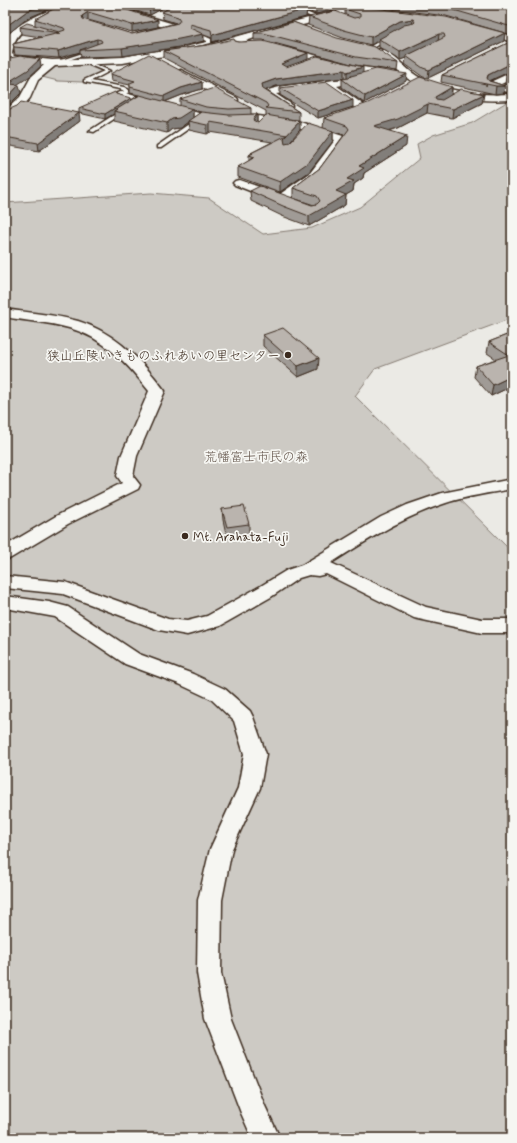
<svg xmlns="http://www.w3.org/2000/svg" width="517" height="1143" viewBox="0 0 517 1143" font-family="Mynerve,'Klee One',sans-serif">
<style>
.green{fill:#cdcac4;stroke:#847a71}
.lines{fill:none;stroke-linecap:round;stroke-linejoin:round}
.stream{fill:#7c7167;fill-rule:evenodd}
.service-casing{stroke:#3b2a1e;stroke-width:3}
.minor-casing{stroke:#3b2a1e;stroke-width:3}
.service{fill:#f6f6f2;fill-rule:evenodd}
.minor{fill:#f6f6f2;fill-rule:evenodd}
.wall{fill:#a09b96;stroke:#3b2a1e;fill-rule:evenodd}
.shaded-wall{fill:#827e7a;stroke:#3b2a1e}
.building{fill:#bab4ae;stroke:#3b2a1e}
.poi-dot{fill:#3b2a1e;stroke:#f6f6f2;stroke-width:1.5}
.labels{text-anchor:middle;stroke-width:3.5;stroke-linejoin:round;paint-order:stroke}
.poi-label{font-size:13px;fill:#3b2a1e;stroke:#f6f6f2;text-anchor:end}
.park-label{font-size:13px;fill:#605248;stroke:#f6f6f2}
</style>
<rect width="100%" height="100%" fill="#ebeae5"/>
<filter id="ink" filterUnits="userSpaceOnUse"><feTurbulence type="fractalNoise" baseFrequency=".025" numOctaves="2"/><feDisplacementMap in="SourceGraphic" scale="8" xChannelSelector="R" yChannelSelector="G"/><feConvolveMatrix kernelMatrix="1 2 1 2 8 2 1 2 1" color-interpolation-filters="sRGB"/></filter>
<g filter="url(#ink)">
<g class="green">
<polygon points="87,63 105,71 82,82 58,81 42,77 56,65"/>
<polygon points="510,100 512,100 512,318 375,369 355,396 512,552 512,1138 5,1138 5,203 151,193 209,198 263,234 312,228 360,207 420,158 417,144 433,135 472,123"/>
</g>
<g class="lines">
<polygon class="stream" points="46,53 49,54 28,60 26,59"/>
<defs>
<g id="service">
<polygon points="281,5 287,5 321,18 317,19"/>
<polygon points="192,32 196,32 211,39 211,43 180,50 180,48 207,42 207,41 192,34"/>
<polygon points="388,36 392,37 370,50 366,49"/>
<polygon points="89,51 93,52 56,64 52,63"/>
<polygon points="87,61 110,71 91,81 124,87 129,90 129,92 121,97 118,95 124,91 120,89 84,82 84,80 104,71 85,63 85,62"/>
<polygon points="123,109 128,110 94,132 89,131"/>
<polygon points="199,117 202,119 201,120 161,148 157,148 157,146"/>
</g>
<g id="minor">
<path d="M62 5H73L23 31C15 37 13 45 12 54L14 56 52 60 123 57 149 52 207 45 260 30 361 5H376L375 7 266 34 246 41 207 51 149 58 123 63 55 66 38 80 30 98 17 113 5 119V111L20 97 31 77 44 65 8 61 5 58C5 53 4 47 5 42 8 25 47 12 62 5Z"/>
<polygon points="85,5 114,6 177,25 179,27 177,29 156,34 153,33 151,31 153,29 163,27 113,11 86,7"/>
<polygon points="481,26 512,36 512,42 478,31 476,29 478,27"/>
<polygon points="285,47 355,66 394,71 399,74 394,77 354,72 282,52 280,50 282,48"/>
<path d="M379 49C394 53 404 68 417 76 444 92 481 96 512 94V100C479 102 439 98 410 80 398 73 388 61 376 54L374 52Z"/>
<polygon points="181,70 237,98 238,100 237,102 229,102 178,75 176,73 178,71"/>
<polygon points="512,72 512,79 501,84 512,87 512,93 488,87 487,85 488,83"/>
<path d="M344 79 349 82 348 84 337 86 367 107 368 109 367 111H359L330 90V87L276 94 291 104 292 106 291 108H283L263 93C270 85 330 81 344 79Z"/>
<polygon points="121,92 206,115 229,117 258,116 297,121 346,137 347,139 318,177 286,201 282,202 273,200 235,185 233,183 235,181 239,180 280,194 310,173 335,140 295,127 258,122 229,123 206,121 117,97 116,95 117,93"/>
<path d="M5 309C29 313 54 314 78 321 114 332 143 361 165 391L137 456 133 476 140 485 138 489 68 524 11 558 5 560V546L56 516 122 483 117 476 121 456 149 391C128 364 103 337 69 328 48 322 26 321 5 317Z"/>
<path d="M512 479V489C490 493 467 496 446 503 404 516 368 540 331 563L426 607 482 619H512V633H482L414 618 326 574 318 576 309 575 299 578 271 597 220 626 187 635 159 630 63 594 5 588V576L65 582 168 619 187 621 207 616 259 587 287 570 302 565 381 517 407 505 442 493Z"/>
<polygon points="5,596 49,602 68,607 139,654 193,674 225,689 250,711 253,717 266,754 260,788 232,849 222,900 221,973 231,1019 265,1106 280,1138 252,1138 241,1113 205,1019 197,973 198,900 210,849 238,788 244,754 234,721 211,699 179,684 125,664 55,617 5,608"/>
</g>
</defs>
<use href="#service" class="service-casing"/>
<use href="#minor" class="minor-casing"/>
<use href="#service" class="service"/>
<use href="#minor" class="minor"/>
</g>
<g class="wall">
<polygon points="5,5 28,18 9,33 5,32"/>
<polygon points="61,5 158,27 132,32 88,20 87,21 132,34 176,23 163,19 162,12 174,5 355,5 316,14 307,11 306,17 212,42 212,38 204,35 204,41 179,47 123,56 81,57 80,52 59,58 15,55 13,44 41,37 21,34 20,27 35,25 35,19"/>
<polygon points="116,5 169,5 150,15"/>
<polygon points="375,5 512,5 512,35 446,16 375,7"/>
<polygon points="345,9 505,33 504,41 428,78 423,77 405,64 406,58 400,60 379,47 379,40 371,45 343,38 308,25 309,17 345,15"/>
<polygon points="293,22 398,63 397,71 355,65 263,40 254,40 254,33"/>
<path d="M235 41 363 73 406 81 364 103 342 87V79H346L344 78 276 86 266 90 299 112V120L287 119 300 130 289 142 333 131V141L309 172 280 192 238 177V167L249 161V155L251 154V153L272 142 210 132 207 134 189 130 188 122 180 128 172 129 167 133 114 121V114L105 119 79 113V108L116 94 131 100 139 95 130 93V85L111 81 110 74 202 82V89L182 95 165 102 180 106V99L251 108V114H257V122L258 123 266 115V111L164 58V51ZM193 110 201 112 193 118Z"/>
<polygon points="512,41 512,71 511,71 490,81 505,86 504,93 495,94 441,82 442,75"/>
<polygon points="512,73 512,87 505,84 506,76"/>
<polygon points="452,87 452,95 484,94 482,103 452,118 427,113 398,128 389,131 406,146 364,173 363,178 354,184 353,191 346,195 345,205 309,226 282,216 251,201 250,191 312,205 314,205 293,198 293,188 320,168 344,135 323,128 324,118"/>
<polygon points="280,88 353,107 318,118 280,95"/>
<polygon points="5,111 80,121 39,151 5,145"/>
<polygon points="512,333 512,386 491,396 474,377 476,366 496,359 487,353 489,342"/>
<polygon points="263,335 318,369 298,377 263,346"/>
<polygon points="222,509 249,524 249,536 227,538 223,520"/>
</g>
<g class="shaded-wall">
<polygon points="42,5 59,5 28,18 9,33 8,25 27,11"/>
<polygon points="156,5 169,5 150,15 149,8"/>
<polygon points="325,5 355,5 316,14 316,7"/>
<polygon points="307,9 306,17 212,42 212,35"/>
<polygon points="88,12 88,20 83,23 82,16"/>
<polygon points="413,19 412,27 379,39 379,40 371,45 371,37 400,21"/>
<polygon points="158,20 158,27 132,32 132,25"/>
<polygon points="505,33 504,41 428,78 429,70"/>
<polygon points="203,34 204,41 179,47 123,56 122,48"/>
<polygon points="439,34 438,42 406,56 406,58 400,60 400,52"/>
<polygon points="97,39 97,47 80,50 80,52 59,58 58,51"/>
<polygon points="308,53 308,61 281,71 281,64"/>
<polygon points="40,59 41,66 29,77 15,86 11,92 10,81"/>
<polygon points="512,63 511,71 487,82 486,86 488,75"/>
<polygon points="363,67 363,75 347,79 347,72"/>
<polygon points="344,70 344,78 276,86 262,92 262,84 276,79"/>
<polygon points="407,74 406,81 364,103 365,96"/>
<polygon points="202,82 202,89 182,95 164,102 164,96 181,88"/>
<polygon points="19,85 21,93 5,109 5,100"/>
<polygon points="496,86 505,86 504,93 495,94"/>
<polygon points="452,87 451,96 434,106 435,97"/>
<polygon points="484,94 482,103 452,118 453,109"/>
<polygon points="131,98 132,102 114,111 114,114 105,119 105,114"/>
<polygon points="353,100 353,107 318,118 318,111"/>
<polygon points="428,104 427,113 398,128 374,135 374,126"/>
<polygon points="193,109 193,119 188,121 188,122 180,128 172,129 167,133 167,123 172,119"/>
<polygon points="79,113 80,121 39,151 38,143"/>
<polygon points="257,114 257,124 253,120"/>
<polygon points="300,121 300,130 284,148 284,138"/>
<polygon points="210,122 210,132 207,134 207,125"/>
<polygon points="333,131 333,141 309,172 280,192 280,182"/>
<polygon points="407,136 406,146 364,173 363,178 354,184 353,191 346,195 345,205 309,226 309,216 336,191 359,166"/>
<polygon points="319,358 318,369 298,377 298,366"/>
<polygon points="512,376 512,386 491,396 493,385"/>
</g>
<g class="building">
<polygon points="5,5 42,5 27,11 8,25 5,25"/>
<polygon points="61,5 112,5 158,20 132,25 88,12 82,16 83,19 132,34 178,23 180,20 178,17 162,12 174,5 295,5 307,9 212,35 211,30 190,24 190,28 203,34 179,39 122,48 80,50 102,42 101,40 97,39 58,51 14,47 13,44 60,33 20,27 27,23 59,32 65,30 64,28 35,19"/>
<polygon points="139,5 156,5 149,8"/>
<polygon points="310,5 325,5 316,7"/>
<polygon points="418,5 512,5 512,27 447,8"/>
<polygon points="358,6 446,17 505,33 429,70 423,68 406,56 445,37 444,34 439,34 400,52 379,39 404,25 414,23 415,22 413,19 400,21 371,37 344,30 309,17 335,11 354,18 360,17 360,14 345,9"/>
<polygon points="293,22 337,38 375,47 398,63 356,57 263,33 254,33"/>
<polygon points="234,39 235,41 239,42 263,41 308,53 281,64 286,67 317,56 363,67 347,72 344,70 276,79 262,84 263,89 299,112 266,108 268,106 266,103 164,51 207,45"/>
<polygon points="512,41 512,63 488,75 487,78 489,81 505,86 496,86 442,75"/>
<polygon points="149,54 202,82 181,88 164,96 130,87 130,83 135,81 110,74"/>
<polygon points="20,56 40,59 28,70 10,81 14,81 10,84 19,85 5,100 5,59"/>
<polygon points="376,69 407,74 365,96 342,79 349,78 351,76"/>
<polygon points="512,73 512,78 506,76"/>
<polygon points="420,77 452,87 435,97 436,99 442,100 461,89 484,94 453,109 428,104 398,119 374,126 407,136 359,166 364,168 347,179 354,181 336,191 346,195 309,216 283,206 250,191 260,186 312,205 317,204 320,201 317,196 293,188 320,168 349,129 347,126 324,118 368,103"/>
<polygon points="327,82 353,100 318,111 280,88"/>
<polygon points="214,88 251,108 229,109 206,107 180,99"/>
<polygon points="115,92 116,94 131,98 105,114 79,108"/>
<polygon points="140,95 193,109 179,118 172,119 167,123 114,111"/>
<polygon points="21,102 79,113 38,143 5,137 5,111 17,106"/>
<polygon points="201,112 229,115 257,114 253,120 258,123 266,115 300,121 284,138 285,143 290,142 308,123 333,131 309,162 280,182 238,167 255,157 249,155 253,153 251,153 287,135 210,122 207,125 188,121"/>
<polygon points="283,328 319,358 298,366 263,335"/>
<polygon points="512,333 512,376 493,385 476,366 509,355 489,342"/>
<polygon points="244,506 249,524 227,527 222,509"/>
</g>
</g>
<g class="poi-dot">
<circle cx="288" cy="355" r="4"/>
<circle cx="185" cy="536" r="4"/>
</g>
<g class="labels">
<g class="poi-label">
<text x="280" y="360">狭山丘陵いきものふれあいの里センター</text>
<text x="193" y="541" text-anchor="start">Mt. Arahata-Fuji</text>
</g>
<g class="park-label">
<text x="256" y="461">荒幡富士市民の森</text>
</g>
</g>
<rect width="517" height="1143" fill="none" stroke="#f6f6f2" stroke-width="20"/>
<rect x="10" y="10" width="497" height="1123" fill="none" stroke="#3b2a1e" stroke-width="1.5" filter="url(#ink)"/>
</svg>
